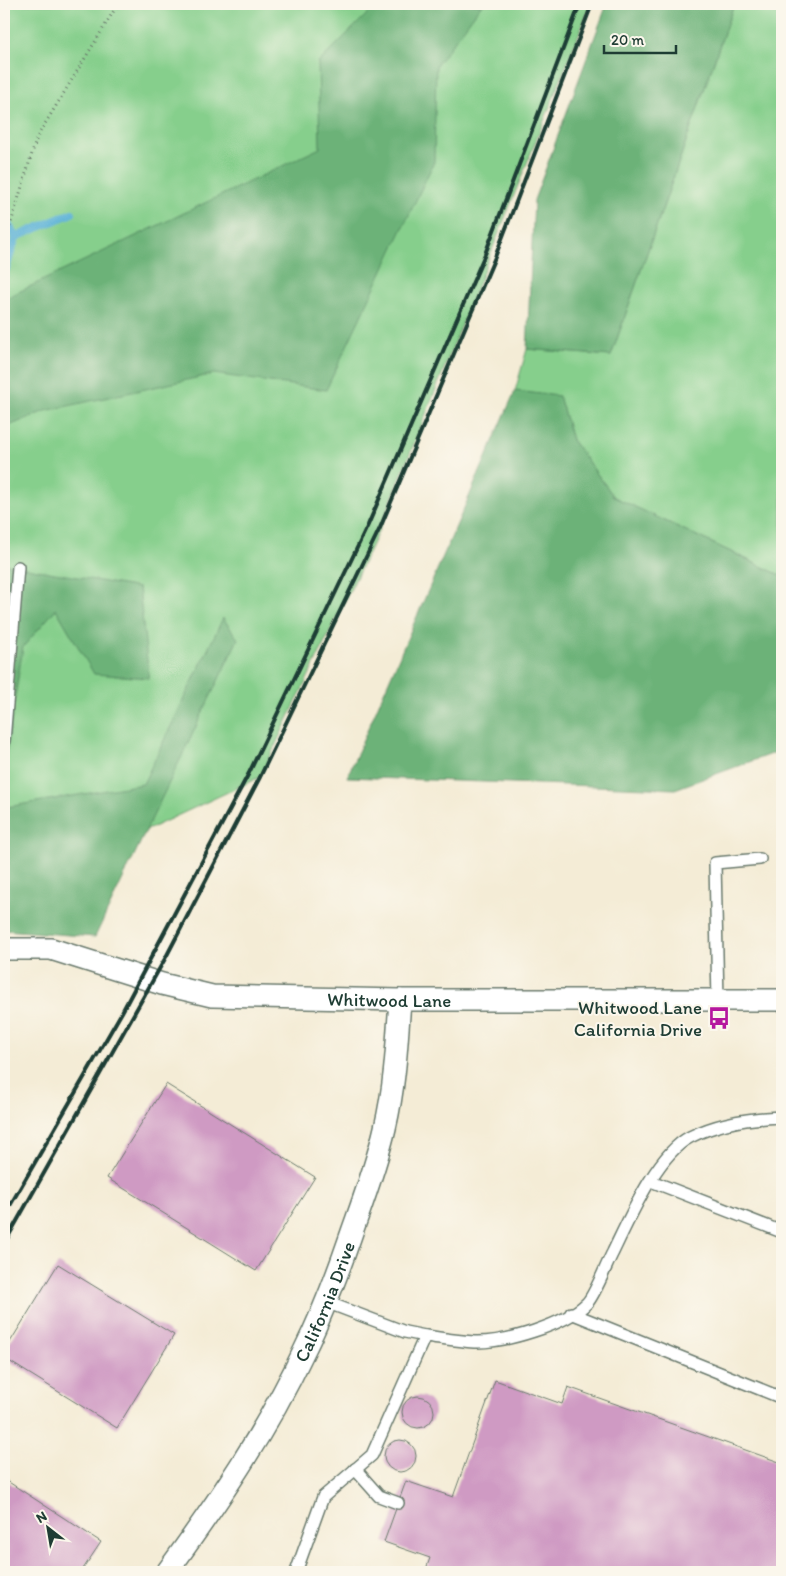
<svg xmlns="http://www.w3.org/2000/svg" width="786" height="1576" viewBox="0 0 786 1576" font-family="Itim,sans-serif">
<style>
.green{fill:#86cf8c;stroke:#528660}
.forest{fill:#6cb278;stroke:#467856}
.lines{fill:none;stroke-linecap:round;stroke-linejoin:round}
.stream{stroke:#59b1d6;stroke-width:8}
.building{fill:#cf9ac3}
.lane-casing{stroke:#6a7a6d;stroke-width:14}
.street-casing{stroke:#6a7a6d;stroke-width:24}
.path{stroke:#6a7a6d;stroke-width:3;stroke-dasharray:1 4;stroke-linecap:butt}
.lane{stroke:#fff;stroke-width:11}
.street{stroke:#fff;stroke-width:21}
.rail{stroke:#1f3d34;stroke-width:4}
.labels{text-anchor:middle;stroke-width:4;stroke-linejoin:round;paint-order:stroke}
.street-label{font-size:19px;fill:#1f3d34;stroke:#fbf7ec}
.poi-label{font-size:19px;fill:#1f3d34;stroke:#fbf7ec;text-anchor:end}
</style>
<rect width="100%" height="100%" fill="#fbf7ec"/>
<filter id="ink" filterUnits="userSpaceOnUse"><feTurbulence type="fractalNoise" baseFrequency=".02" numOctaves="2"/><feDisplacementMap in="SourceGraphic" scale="10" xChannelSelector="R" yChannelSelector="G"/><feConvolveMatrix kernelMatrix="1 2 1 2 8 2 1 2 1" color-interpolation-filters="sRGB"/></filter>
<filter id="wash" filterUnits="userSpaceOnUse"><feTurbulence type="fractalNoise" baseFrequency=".0096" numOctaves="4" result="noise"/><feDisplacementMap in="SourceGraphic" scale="20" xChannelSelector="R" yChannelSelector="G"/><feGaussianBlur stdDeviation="1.12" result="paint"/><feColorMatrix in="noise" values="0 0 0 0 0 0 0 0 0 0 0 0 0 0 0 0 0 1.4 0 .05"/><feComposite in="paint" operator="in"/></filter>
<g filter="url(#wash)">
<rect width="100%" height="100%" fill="#f4ecd6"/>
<g class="green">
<polygon points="4,4 591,4 380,528 260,777 4,897"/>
<polygon points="734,4 782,4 782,576 614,497 572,440 559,397 515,391 527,349 611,356"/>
</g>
<g class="forest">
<polygon points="377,4 482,4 436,66 434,162 326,390 214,374 45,411 4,428 4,301 6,298 320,148 318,63"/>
<polygon points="607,4 734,4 611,356 527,349 534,200"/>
<polygon points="515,391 559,396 572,440 614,497 782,576 782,750 675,789 347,777"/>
<polygon points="4,564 139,588 149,678 94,674 56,609 23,647 4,766"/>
<polygon points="223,618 238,639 95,937 4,930 4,770 7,807 143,784"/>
</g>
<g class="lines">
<g class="stream">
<polyline points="4,218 16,237 72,213"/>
<polyline points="4,274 16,237"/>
</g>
</g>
<g id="blocks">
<g class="building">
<polygon points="166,1084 315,1177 256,1271 107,1178"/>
<polygon points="58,1264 174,1335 117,1428 4,1358 4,1352"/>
<polygon points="495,1380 562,1404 568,1387 782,1463 782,1572 425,1572 430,1558 384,1542 406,1481 453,1497"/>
<circle cx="418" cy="1412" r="16"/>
<circle cx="400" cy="1456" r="16"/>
<polygon points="4,1479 101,1542 81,1572 4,1572"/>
</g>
</g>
</g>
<g filter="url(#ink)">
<use href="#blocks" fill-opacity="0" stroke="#6a7a6d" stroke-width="1"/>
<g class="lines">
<defs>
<g id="lane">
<polyline points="4,741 18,567"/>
<polyline points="718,1001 715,863 760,859"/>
<polyline points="651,1181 782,1232"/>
<polyline points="571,1313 782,1398"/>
<path d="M425 1336C441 1338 458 1341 474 1342 505 1343 565 1325 587 1303 595 1295 607 1263 613 1252 629 1219 657 1154 690 1137 718 1123 751 1118 782 1117"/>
<polyline points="355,1469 379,1496 398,1503"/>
<polyline points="296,1572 323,1497 372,1455 425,1336 405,1332 326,1302"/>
</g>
<g id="street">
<path id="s1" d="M4 949H51L162 984 212 996 400 1000H782"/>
<path id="s2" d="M167 1572C218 1502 267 1430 304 1351 323 1313 338 1273 352 1232 364 1198 377 1163 385 1128 395 1086 397 1043 400 1000"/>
</g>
</defs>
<use href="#lane" class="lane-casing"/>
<use href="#street" class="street-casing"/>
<polyline class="path" points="4,246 37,137 118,4"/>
<use href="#lane" class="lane"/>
<use href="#street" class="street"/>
<g class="rail">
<polyline points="4,1216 122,1012 249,773 368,525 485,254 580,4"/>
<polyline points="4,1244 166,957 260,777 380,528 495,257 592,4"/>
</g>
</g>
</g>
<defs>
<symbol id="bus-bare" viewBox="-9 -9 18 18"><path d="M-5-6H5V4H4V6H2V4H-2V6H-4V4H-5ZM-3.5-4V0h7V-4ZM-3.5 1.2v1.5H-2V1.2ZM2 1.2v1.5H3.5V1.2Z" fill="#b5179e" stroke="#fbf7ec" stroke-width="2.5" paint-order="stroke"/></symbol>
</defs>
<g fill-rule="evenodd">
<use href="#bus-bare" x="703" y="1002" width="32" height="32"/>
</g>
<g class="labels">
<g class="street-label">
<text dy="7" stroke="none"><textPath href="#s1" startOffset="392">Whitwood Lane</textPath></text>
<text dy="7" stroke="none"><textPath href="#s2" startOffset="314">California Drive</textPath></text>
</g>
<g class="poi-label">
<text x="702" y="1014">Whitwood Lane<tspan x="702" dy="22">California Drive</tspan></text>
</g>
</g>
<rect width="786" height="1576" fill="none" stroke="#fbf7ec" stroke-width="20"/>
<g transform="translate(48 1528) rotate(329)" stroke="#fbf7ec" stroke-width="4" paint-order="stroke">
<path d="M0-4L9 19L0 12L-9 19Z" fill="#1f3d34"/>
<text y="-8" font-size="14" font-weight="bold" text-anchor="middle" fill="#1f3d34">N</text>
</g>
<path d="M604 45v8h72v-8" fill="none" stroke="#1f3d34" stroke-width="2.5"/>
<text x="611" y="45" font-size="15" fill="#1f3d34" stroke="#fbf7ec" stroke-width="4" paint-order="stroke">20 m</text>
</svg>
